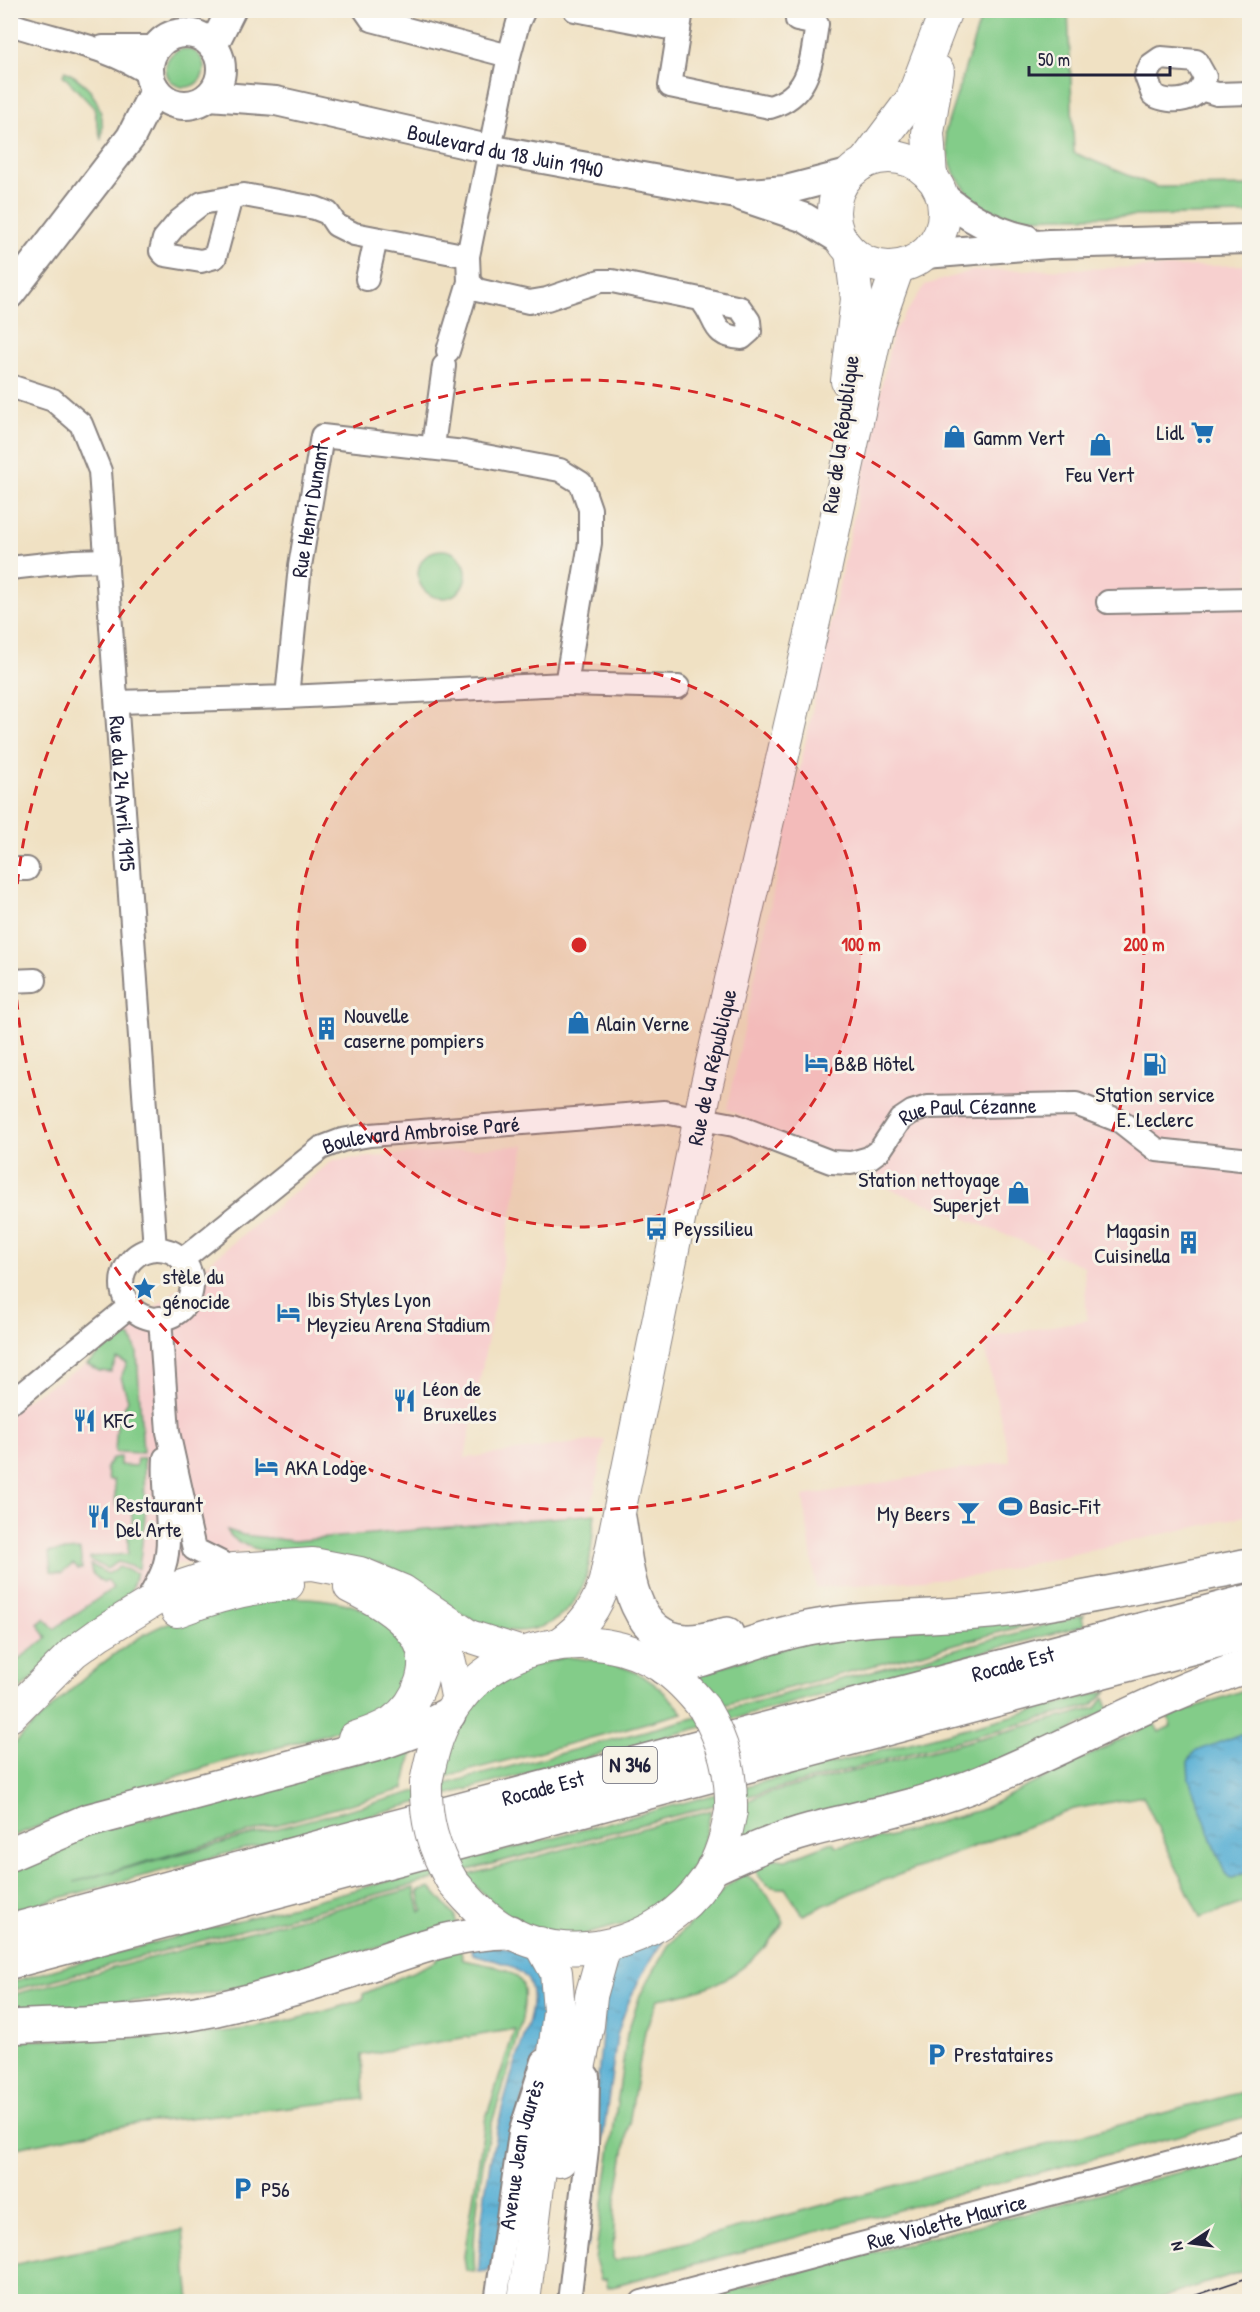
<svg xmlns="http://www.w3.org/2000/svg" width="1260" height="2312" viewBox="0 0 1260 2312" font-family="'Patrick Hand',sans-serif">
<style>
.built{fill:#f7d0cf}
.green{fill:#83cc89;stroke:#527762;stroke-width:1.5}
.water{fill:url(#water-ripples);stroke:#3c6888;stroke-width:1.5}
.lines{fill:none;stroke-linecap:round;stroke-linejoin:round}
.minor-casing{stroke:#89827f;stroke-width:26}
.tertiary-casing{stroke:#89827f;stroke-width:32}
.secondary-casing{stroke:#89827f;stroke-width:34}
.trunk-casing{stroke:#89827f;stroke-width:36}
.minor{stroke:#fff;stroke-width:22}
.tertiary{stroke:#fff;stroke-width:28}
.secondary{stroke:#fff;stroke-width:32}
.trunk{stroke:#fff;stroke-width:33}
.tram{stroke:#22223b;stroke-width:1.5}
.secondary-bridge-casing{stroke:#89827f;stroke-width:34;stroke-linecap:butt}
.secondary-bridge{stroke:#fff;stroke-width:32}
.ring{fill:none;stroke:#d62828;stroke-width:3;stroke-dasharray:10 8}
.labels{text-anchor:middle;stroke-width:6;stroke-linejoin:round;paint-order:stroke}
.shield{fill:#f7f3e8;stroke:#62616f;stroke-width:1.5}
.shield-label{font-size:21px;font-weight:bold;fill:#22223b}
.street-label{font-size:22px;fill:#22223b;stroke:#f7f3e8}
.poi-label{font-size:22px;fill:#22223b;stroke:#f7f3e8;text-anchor:start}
.centre{fill:#d62828;stroke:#f7f3e8;stroke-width:3}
.ring-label{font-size:18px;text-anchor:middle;font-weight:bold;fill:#d62828;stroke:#f7f3e8;stroke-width:6;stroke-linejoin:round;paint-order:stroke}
</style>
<defs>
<pattern id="water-ripples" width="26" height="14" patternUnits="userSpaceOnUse" patternTransform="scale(1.5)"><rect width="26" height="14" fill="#57afd4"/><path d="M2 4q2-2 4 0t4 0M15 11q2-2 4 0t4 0" fill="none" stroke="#488ead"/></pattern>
</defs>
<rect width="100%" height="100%" fill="#f7f3e8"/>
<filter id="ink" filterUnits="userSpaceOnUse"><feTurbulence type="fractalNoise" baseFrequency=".0167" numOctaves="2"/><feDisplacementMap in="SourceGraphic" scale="12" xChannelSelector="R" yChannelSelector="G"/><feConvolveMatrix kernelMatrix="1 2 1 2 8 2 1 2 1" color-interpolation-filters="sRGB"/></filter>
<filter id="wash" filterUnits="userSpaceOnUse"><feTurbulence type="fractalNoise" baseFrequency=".008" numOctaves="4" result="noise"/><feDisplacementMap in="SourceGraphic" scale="24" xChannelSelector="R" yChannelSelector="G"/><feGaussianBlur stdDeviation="1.35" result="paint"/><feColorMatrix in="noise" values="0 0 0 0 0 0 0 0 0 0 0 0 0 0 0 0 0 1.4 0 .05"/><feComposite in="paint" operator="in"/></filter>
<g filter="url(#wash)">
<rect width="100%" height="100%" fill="#f0e1c3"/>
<g class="built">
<polygon points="1249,265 1249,1515 976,1576 816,1588 803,1496 1010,1461 983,1338 1087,1320 1084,1266 880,1185 727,1109 893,332 925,285 971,271"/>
<polygon points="525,1145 465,1458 605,1439 590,1514 294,1541 164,1567 11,1678 10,1409 87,1364 333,1160"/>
</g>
<g class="green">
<polygon points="983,11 1068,11 1074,153 1157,187 1249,186 1249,214 1012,218 976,204 955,175 949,158 945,132"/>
<circle cx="185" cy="68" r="19"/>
<path d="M65 71C92 84 107 110 101 140L94 108 63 75Z"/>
<circle cx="442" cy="574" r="24"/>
<polygon points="123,1334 131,1337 137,1352 143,1453 115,1452 117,1423 128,1400 121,1377 127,1363 117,1359 111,1372 99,1371 87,1364"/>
<polygon points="120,1457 120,1465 136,1466 137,1458 144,1458 145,1517 139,1569 118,1562 107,1569 90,1560 90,1557 128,1554 128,1529 133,1529 131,1505 116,1506 114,1480 109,1480 106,1467 113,1458"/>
<path d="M595 1514C592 1534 592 1557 586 1577 567 1637 507 1644 460 1613 427 1592 402 1565 361 1560 332 1556 239 1559 227 1530L243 1535 294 1541Z"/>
<polygon points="80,1550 82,1569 78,1569 73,1564 62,1573 51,1571 49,1552"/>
<polygon points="90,1564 108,1574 119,1567 137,1573 130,1592 11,1697 11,1665 47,1638 38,1624 45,1618 54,1629 113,1588 108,1581 103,1583 92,1573"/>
<path d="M284 1597C325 1598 369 1601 397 1634 401 1639 408 1646 410 1652 414 1674 398 1698 380 1710 341 1737 263 1749 216 1764 147 1785 78 1810 11 1837V1747C52 1707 122 1636 177 1620 212 1610 249 1604 284 1597Z"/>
<polygon points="1114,1602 720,1706 696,1674 799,1643"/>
<polygon points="1084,1615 1082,1619 1085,1625 11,1911 10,1865 95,1832 413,1748 404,1789 74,1882"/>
<path d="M566 1657C620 1662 649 1670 683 1713L438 1779 463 1710 509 1672Z"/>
<path d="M1249 1688V1901L1200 1918 1143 1796 1074 1809 853 1892 803 1915 785 1888C767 1890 759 1879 751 1863L769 1858 786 1860 833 1842 836 1846 888 1837 980 1810 1154 1723 1159 1732 1171 1726 1168 1717Z"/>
<polygon points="1107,1691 1093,1705 11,1991 11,1982 96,1958"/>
<polygon points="1104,1698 1109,1709 1022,1757 739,1841 746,1802 758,1796 1096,1708"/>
<polygon points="711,1810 702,1849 693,1867 669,1898 636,1921 579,1936 521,1927 464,1876"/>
<path d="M745 1873 769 1897 784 1922C750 1972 717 1990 658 1999L645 2031 615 2205 613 2258 616 2261 1249 2090V2117L608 2287 606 2279 601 2280 595 2259 627 2034 640 1995 668 1946 727 1886Z"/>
<polygon points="414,1888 420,1912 423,1911 418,1891 431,1888 455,1916 456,1925 255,1984 206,1994 11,2014 11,1995"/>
<path d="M460 1948 463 1960C480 1963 513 1967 522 1983 534 2007 497 2101 490 2130 481 2166 471 2237 475 2272L466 2271 464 2256 485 2121 515 2029 362 2055 364 2099 133 2124 11 2149 10 2041C91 2038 173 2040 252 2028 288 2023 324 2012 358 2001L363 1999V1994L435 1962 443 1953Z"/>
<polygon points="1249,2154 1249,2269 1152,2301 686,2302"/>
<polygon points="183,2230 190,2301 11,2301 11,2265"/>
</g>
<g class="water">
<polygon points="1249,1731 1249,1871 1231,1879 1225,1873 1189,1779 1188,1763 1194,1752"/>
<path d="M672 1928C647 1963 628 1995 617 2036L588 2247 581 2246 606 1996 617 1961 624 1954Z"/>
<path d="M491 1943 525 1954 536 1962 544 1975 548 2018 524 2092 493 2265 487 2271 479 2272C480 2197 496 2120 520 2049 526 2031 538 2001 529 1982 520 1965 489 1959 473 1954L471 1944Z"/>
</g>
</g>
<g filter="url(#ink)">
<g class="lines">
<defs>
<g id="minor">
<path d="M365 10 372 20 509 56 468 256 469 282 477 290 529 302 547 299 600 281H612L700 299C719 319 709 336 742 338L750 331 749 321 740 308 700 299"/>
<polyline points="575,10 679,30"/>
<path d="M682 10 670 86 770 107C811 95 811 61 817 24L797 20"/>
<path d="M10 24C58 40 108 46 150 75"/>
<polyline points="103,47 156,47"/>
<polyline points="509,56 518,23 524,10"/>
<path d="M1161 58 1196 61 1205 77C1202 102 1171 105 1153 95L1146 76 1151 65Z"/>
<polyline points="1201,89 1217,94 1250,93"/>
<polyline points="231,197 215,257 201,261 165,255 161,251 164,239 179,221 202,203 244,195 315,208 328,213 336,225 354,234 468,256"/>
<polyline points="367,279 376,239"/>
<polyline points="448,351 469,282"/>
<path id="s1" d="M10 386 53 400 81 424 100 471 155 1249"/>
<polyline points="433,446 444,366"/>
<polyline points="10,568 74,561 107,560"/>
<polyline points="1108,602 1250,599"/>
<polyline points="566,684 678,687"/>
<path id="s2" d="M117 702 287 697 300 566 322 436 464 452 560 470 581 483 590 509V543L566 684 287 697"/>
<polyline points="10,869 27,869"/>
<polyline points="10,981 35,980"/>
<circle cx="157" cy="1284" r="35"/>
<path id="s3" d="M182 1260 321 1148 342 1140 370 1135 664 1112 734 1125 831 1162 851 1163 869 1158 880 1150 900 1120 912 1112 928 1107 1076 1104 1120 1121 1157 1150 1250 1160"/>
<polyline points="160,1318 168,1432 194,1549 234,1569"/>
<polyline points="13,1401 130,1306"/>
<path d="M145 1605C151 1593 160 1580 164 1567 174 1536 162 1492 165 1458"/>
<path id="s4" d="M496 2302 520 2133 543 2061"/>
<polyline points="569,2302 587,2149 588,2076"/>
<path id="s5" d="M642 2302 1250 2141"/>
</g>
<g id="tertiary">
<circle cx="185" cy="69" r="36"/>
<polyline points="213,46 231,10"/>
<path id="s6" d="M209 96 276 101 488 149 736 194 786 190 848 174"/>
<path d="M941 195C967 217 993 232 1026 239"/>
<polyline points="743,197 805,218 841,240"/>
<polyline points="925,254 1049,244 1250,239"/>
<polyline points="10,294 131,137 155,89"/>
</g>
<g id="secondary">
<circle cx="889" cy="212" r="55"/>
<polyline points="864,163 912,99 946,10"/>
<polyline points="931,177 928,133 938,71"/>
<polyline points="847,381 857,299 851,252"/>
<path d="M350 1587C374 1599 397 1611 414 1633 436 1661 419 1703 392 1722 381 1729 367 1734 354 1738"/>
<path d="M177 1611C213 1597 250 1587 288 1584"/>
<path d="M418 1616C451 1639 450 1664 458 1701"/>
<path id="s7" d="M560 1643C583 1627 597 1608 605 1581L706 1088 815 617 878 324 898 267"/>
<polyline points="10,1716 74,1652 99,1634 173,1589 234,1569 313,1564 360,1573 403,1591 469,1636 522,1653"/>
<path d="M426 1783C431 1758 436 1735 449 1714 491 1642 594 1622 662 1667 679 1678 692 1693 704 1708"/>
<path d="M452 1881C469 1901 485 1919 509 1932 581 1971 675 1937 713 1868 723 1850 727 1831 731 1811"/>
<polyline points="560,2161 588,2025 591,1996 605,1946"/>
<polyline points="524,2302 559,2011 556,1972 540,1943"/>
</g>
<g id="trunk">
<path d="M619 1518C627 1562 627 1637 686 1641 700 1642 714 1637 727 1634"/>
<path d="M664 1668C715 1660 761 1636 813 1627 877 1615 943 1618 1008 1610 1088 1599 1169 1580 1250 1565"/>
<polyline points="10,1854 87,1821 378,1744 422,1728 449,1714"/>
<path d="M713 1868C745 1853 777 1839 811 1830 868 1815 927 1805 982 1782 1073 1745 1156 1696 1250 1665"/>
<path id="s8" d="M10 1931 342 1841 1250 1601"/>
<polyline points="10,1962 1250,1632"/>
<path d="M10 2027C85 2023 160 2024 233 2005 268 1996 304 1986 338 1975 396 1957 448 1932 510 1932"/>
</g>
</defs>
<use href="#minor" class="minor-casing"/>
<use href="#tertiary" class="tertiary-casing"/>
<use href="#secondary" class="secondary-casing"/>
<use href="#trunk" class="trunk-casing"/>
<use href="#minor" class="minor"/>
<use href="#tertiary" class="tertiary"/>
<use href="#secondary" class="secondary"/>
<use href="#trunk" class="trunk"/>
<polyline class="tram" points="1176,2302 1250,2277"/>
<defs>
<g id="secondary-bridge">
<path d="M704 1708C724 1742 732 1773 731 1811"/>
<path d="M426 1783C425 1819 433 1849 452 1881"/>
</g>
</defs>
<use href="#secondary-bridge" class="secondary-bridge-casing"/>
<use href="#secondary-bridge" class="secondary-bridge"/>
</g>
</g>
<circle cx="579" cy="945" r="282" fill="#d62828" fill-opacity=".12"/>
<g class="ring">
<circle cx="579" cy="945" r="282"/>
<circle cx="579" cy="945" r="565"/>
</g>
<defs>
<symbol id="supermarket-bare" viewBox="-9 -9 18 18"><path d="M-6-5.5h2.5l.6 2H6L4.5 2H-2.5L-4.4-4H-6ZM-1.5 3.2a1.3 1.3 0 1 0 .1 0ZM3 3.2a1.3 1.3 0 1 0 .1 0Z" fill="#1f6fb2" stroke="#f7f3e8" stroke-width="2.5" paint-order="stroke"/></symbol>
<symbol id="shop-bare" viewBox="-9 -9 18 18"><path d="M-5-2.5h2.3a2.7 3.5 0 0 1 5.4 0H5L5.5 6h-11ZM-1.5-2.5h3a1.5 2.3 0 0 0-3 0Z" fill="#1f6fb2" stroke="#f7f3e8" stroke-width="2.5" paint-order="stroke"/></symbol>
<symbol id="building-bare" viewBox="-9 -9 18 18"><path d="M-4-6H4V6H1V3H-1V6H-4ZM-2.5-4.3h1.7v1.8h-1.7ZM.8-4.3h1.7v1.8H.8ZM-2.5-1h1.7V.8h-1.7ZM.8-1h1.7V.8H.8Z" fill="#1f6fb2" stroke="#f7f3e8" stroke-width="2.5" paint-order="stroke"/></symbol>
<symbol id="hotel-bare" viewBox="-9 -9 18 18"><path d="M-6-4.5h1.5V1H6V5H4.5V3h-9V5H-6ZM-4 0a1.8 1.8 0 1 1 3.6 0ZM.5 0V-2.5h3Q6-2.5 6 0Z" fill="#1f6fb2" stroke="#f7f3e8" stroke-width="2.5" paint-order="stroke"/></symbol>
<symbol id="fuel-bare" viewBox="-9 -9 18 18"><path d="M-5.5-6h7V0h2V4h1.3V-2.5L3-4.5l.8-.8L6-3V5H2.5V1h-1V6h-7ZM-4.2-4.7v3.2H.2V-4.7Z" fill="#1f6fb2" stroke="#f7f3e8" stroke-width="2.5" paint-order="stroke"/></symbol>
<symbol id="bus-bare" viewBox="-9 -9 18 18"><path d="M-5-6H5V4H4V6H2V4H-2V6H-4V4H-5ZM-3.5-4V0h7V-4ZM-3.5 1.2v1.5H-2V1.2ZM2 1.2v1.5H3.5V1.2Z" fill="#1f6fb2" stroke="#f7f3e8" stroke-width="2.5" paint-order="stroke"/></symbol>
<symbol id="sight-bare" viewBox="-9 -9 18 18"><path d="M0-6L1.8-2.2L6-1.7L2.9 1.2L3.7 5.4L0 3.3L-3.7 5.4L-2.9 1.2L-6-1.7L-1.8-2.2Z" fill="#1f6fb2" stroke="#f7f3e8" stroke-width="2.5" paint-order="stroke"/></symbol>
<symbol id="restaurant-bare" viewBox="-9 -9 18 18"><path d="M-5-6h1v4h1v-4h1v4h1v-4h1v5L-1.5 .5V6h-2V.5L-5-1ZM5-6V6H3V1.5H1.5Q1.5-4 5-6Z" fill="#1f6fb2" stroke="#f7f3e8" stroke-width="2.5" paint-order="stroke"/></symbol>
<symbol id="stadium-bare" viewBox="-9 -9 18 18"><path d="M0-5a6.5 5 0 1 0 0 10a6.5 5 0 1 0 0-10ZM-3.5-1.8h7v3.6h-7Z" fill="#1f6fb2" stroke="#f7f3e8" stroke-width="2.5" paint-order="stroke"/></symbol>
<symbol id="bar-bare" viewBox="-9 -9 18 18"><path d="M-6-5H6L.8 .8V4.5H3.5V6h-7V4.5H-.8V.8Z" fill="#1f6fb2" stroke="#f7f3e8" stroke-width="2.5" paint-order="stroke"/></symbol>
<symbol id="parking-bare" viewBox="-9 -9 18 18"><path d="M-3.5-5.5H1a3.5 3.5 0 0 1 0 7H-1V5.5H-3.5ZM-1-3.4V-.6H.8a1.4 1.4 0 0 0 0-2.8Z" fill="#1f6fb2" stroke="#f7f3e8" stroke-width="2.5" paint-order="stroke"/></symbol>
</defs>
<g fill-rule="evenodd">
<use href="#supermarket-bare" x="1186" y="416" width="33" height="33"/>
<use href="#shop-bare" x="938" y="420" width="33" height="33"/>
<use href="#shop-bare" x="1084" y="428" width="33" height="33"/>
<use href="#shop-bare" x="562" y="1006" width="33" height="33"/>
<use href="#building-bare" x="310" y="1012" width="33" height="33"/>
<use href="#hotel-bare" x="800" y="1046" width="33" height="33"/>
<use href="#fuel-bare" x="1138" y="1048" width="33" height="33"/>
<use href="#shop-bare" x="1002" y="1176" width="33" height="33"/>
<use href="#bus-bare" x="640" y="1212" width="33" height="33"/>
<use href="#building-bare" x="1172" y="1226" width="33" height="33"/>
<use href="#sight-bare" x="128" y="1272" width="33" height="33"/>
<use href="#hotel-bare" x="272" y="1296" width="33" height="33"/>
<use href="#restaurant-bare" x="388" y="1384" width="33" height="33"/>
<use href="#restaurant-bare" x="68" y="1404" width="33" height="33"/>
<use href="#hotel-bare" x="250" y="1450" width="33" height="33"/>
<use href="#stadium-bare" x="994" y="1490" width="33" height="33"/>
<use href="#bar-bare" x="952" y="1496" width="33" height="33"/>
<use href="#restaurant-bare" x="82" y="1500" width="33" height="33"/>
<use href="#parking-bare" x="920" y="2038" width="33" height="33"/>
<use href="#parking-bare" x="226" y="2172" width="33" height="33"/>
</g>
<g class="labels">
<rect class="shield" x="603" y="1747" width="54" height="36" rx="4.5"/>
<g class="shield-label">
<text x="630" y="1772">N 346</text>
</g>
<g class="street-label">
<text dy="8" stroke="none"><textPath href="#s6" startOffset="302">Boulevard du 18 Juin 1940</textPath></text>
<text transform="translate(840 434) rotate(-82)" y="8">Rue de la République</text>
<text dy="8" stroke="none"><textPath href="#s2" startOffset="358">Rue Henri Dunant</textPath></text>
<text dy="8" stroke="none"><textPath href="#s1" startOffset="456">Rue du 24 Avril 1915</textPath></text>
<text dy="8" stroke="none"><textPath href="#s7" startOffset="603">Rue de la République</textPath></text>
<text dy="8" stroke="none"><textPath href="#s3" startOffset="858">Rue Paul Cézanne</textPath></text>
<text dy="8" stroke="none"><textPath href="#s3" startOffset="280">Boulevard Ambroise Paré</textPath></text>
<text dy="8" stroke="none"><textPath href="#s8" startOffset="1038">Rocade Est</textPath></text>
<text dy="8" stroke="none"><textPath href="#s8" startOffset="552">Rocade Est</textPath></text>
<text dy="8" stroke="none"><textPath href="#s4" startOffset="150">Avenue Jean Jaurès</textPath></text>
<text dy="8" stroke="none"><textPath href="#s5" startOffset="315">Rue Violette Maurice</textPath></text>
</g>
<g class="poi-label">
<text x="1184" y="440" text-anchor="end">Lidl</text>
<text x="973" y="445">Gamm Vert</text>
<text x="1100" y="482" text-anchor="middle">Feu Vert</text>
<text x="344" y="1023">Nouvelle<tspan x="344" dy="25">caserne pompiers</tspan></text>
<text x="596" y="1031">Alain Verne</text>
<text x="834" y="1071">B&amp;B Hôtel</text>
<text x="1155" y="1102" text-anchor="middle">Station service<tspan x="1155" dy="25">E. Leclerc</tspan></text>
<text x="1000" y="1187" text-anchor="end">Station nettoyage<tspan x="1000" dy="25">Superjet</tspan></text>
<text x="674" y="1236">Peyssilieu</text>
<text x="1170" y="1238" text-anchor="end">Magasin<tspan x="1170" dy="25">Cuisinella</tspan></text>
<text x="162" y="1284">stèle du<tspan x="162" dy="25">génocide</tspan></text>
<text x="307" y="1307">Ibis Styles Lyon<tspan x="307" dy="25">Meyzieu Arena Stadium</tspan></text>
<text x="423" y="1396">Léon de<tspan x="423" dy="25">Bruxelles</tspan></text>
<text x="103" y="1428">KFC</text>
<text x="285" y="1475">AKA Lodge</text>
<text x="116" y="1512">Restaurant<tspan x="116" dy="25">Del Arte</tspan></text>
<text x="1029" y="1514">Basic-Fit</text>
<text x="950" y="1521" text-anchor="end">My Beers</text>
<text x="954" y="2062">Prestataires</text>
<text x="261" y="2197">P56</text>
</g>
</g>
<circle cx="579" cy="945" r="9" class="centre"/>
<g class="ring-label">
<text x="861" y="951">100 m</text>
<text x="1144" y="951">200 m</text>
</g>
<rect width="1260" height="2312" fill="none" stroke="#f7f3e8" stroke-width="36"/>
<g transform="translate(1191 2243) rotate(257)" stroke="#f7f3e8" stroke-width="4.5" paint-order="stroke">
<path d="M0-4.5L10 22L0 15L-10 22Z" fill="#22223b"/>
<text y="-9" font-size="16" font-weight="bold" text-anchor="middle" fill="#22223b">N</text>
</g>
<path d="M1029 66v9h141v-9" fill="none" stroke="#22223b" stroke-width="3"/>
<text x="1038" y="66" font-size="18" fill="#22223b" stroke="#f7f3e8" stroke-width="4.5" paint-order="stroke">50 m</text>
</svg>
